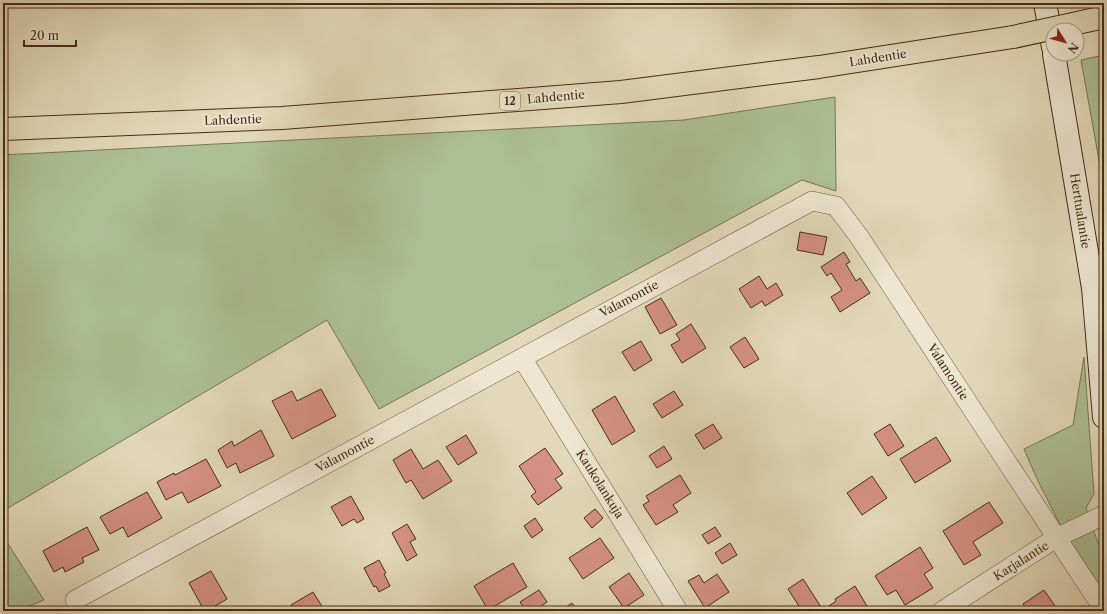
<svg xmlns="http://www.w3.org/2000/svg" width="1107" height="614" viewBox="0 0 1107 614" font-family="'Libre Caslon Text',serif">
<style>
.green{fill:#adc095;stroke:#787654}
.building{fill:#d59185;stroke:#442d13}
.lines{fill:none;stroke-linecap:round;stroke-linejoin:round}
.street-casing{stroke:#6c583d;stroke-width:20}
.secondary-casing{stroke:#442d13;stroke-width:24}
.highway-casing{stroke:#442d13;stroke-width:24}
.path{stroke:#442d13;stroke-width:2.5;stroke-dasharray:3 2;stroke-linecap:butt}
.street{stroke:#ede6d2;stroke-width:19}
.secondary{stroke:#ede6d2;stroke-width:22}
.highway{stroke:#e3d9ba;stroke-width:22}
.highway-bridge-casing{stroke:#442d13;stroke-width:24;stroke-linecap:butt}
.highway-bridge{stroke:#e3d9ba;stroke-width:22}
.labels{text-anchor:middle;stroke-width:3.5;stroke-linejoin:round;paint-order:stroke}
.shield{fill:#ede6d2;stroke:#77644c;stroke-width:1}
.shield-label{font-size:11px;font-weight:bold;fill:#442d13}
.street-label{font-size:12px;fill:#442d13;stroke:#ede6d2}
</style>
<rect width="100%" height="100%" fill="#e3d9ba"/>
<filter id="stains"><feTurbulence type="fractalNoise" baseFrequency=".005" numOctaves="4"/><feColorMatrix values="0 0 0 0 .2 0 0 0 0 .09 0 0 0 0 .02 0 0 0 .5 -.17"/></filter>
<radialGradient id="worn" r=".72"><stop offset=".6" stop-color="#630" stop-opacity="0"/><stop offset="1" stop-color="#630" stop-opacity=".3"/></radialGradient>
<g class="green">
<polygon points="1104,55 1104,188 1081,60"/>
<polygon points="835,97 836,191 802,180 379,409 327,320 3,511 3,155 684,120"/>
<polygon points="1084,357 1094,494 1086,508 1098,543 1104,550 1104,598 1075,554 1037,479 1024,449 1073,425"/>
<polygon points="3,536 44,600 17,611 5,611 3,609"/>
</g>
<g class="building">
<polygon points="800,232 827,237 823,255 797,250"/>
<polygon points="844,252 850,262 846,264 856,281 860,278 870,293 840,312 831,297 842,290 831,273 827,276 821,267"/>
<polygon points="759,276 767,289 776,283 783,295 765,306 762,301 751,308 739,289"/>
<polygon points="661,298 677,325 660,334 645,307"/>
<polygon points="691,324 706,348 682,363 671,345 680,340 676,334"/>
<polygon points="745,337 759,359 744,368 730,347"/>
<polygon points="641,341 652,360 634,371 622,352"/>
<polygon points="321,389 336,416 292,439 272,401 292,391 297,401"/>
<polygon points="674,391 683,405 662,418 653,404"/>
<polygon points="615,396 635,431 612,445 592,410"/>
<polygon points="713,424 722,438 704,449 695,435"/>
<polygon points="890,424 904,446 888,456 874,434"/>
<polygon points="261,430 274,456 240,473 236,463 227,468 218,450 232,441 234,446"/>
<polygon points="466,435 477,453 458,465 446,447"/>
<polygon points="936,437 951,461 915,483 900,459"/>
<polygon points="664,446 672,459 657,468 649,456"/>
<polygon points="545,448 563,474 555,479 562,488 538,505 531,496 536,492 519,466"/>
<polygon points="411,449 423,469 438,460 452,481 423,499 411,480 406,483 393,460"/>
<polygon points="206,459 221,486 188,503 182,492 166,500 157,482 174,473 175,475"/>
<polygon points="680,475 691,493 673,505 678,512 656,525 643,505 649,501 646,496"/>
<polygon points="872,476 887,498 862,515 847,493"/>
<polygon points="147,492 162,518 128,537 123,527 110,534 100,517"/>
<polygon points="351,496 364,519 357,523 354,519 342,526 331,507"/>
<polygon points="989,502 1003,523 973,542 981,555 964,565 943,531"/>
<polygon points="595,509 603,518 592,528 584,518"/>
<polygon points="535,518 543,530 532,538 524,526"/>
<polygon points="407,524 416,539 410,542 417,555 407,561 392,533"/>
<polygon points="87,527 99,550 82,558 84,562 65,572 63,567 54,572 43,551"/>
<polygon points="715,527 721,536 708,544 702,535"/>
<polygon points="600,538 614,558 583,579 569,558"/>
<polygon points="730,543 737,555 722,564 715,553"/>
<polygon points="920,547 933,568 924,574 933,588 905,605 896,590 887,595 875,576"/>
<polygon points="379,560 386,573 384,574 390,586 379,592 376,586 374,587 364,568"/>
<polygon points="513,563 527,587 488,610 474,586"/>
<polygon points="211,571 227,599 215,606 218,611 204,610 189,583"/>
<polygon points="629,573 644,595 624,608 609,587"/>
<polygon points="717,574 729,592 705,608 688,581 699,575 704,583"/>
<polygon points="803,579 821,607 814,611 802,611 788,589"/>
<polygon points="855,586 870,611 827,611 826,608 836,601 835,599"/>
<polygon points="539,590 547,602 534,611 526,611 520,602"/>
<polygon points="1044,590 1057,609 1054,611 1028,611 1023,604"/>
<polygon points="313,592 325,611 295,611 291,605"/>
<polygon points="572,603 577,611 560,611"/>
</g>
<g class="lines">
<defs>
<g id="street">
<polyline points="522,358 678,611"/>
<polyline points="75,600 812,201 836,206 860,238 1104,610"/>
<polyline points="942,611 1056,538 1104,515"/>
</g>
<g id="secondary">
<polyline points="1045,3 1053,47"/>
<polyline points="1054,54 1093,288 1104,417"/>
</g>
<g id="highway">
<polyline points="1073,24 1104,17"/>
<polyline points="3,129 282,118 621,92 819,67 1013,37"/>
</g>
</defs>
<use href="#street" class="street-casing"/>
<use href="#secondary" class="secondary-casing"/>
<use href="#highway" class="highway-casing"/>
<polyline class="path" points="48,611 58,607"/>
<use href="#street" class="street"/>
<use href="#secondary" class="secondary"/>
<use href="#highway" class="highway"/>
<defs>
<polyline id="highway-bridge" points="1013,37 1073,24"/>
</defs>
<use href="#highway-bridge" class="highway-bridge-casing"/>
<use href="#highway-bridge" class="highway-bridge"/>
</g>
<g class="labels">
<rect class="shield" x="500" y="92" width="20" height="18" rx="3"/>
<g class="shield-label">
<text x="510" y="105">12</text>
</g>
<g class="street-label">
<text transform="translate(878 58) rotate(-9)" y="4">Lahdentie</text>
<text transform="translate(556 97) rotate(-5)" y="4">Lahdentie</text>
<text transform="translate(233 120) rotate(-2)" y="4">Lahdentie</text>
<text transform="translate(1080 211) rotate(81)" y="4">Herttualantie</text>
<text transform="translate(629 299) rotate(-28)" y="4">Valamontie</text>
<text transform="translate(948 372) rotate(57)" y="4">Valamontie</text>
<text transform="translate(345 454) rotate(-28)" y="4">Valamontie</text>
<text transform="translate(600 484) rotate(58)" y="4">Kaukolankuja</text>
<text transform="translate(1021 561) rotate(-32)" y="4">Karjalantie</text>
</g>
</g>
<rect width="1107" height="614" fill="none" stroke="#e3d9ba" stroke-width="16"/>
<rect x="4" y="4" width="1099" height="606" fill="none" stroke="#442d13" stroke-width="2"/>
<rect x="8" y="8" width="1091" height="598" fill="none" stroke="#442d13"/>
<g transform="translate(1065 42) rotate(127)"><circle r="19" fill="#ede6d2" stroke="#a99c86"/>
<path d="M0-3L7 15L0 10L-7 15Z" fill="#8f2418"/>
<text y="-6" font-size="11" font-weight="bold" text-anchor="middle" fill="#442d13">N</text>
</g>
<path d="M24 40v6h52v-6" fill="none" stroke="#442d13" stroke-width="2"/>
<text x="30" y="40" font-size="12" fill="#442d13" stroke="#ede6d2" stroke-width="3" paint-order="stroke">20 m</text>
<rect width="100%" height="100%" filter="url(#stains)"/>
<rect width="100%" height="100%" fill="url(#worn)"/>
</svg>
